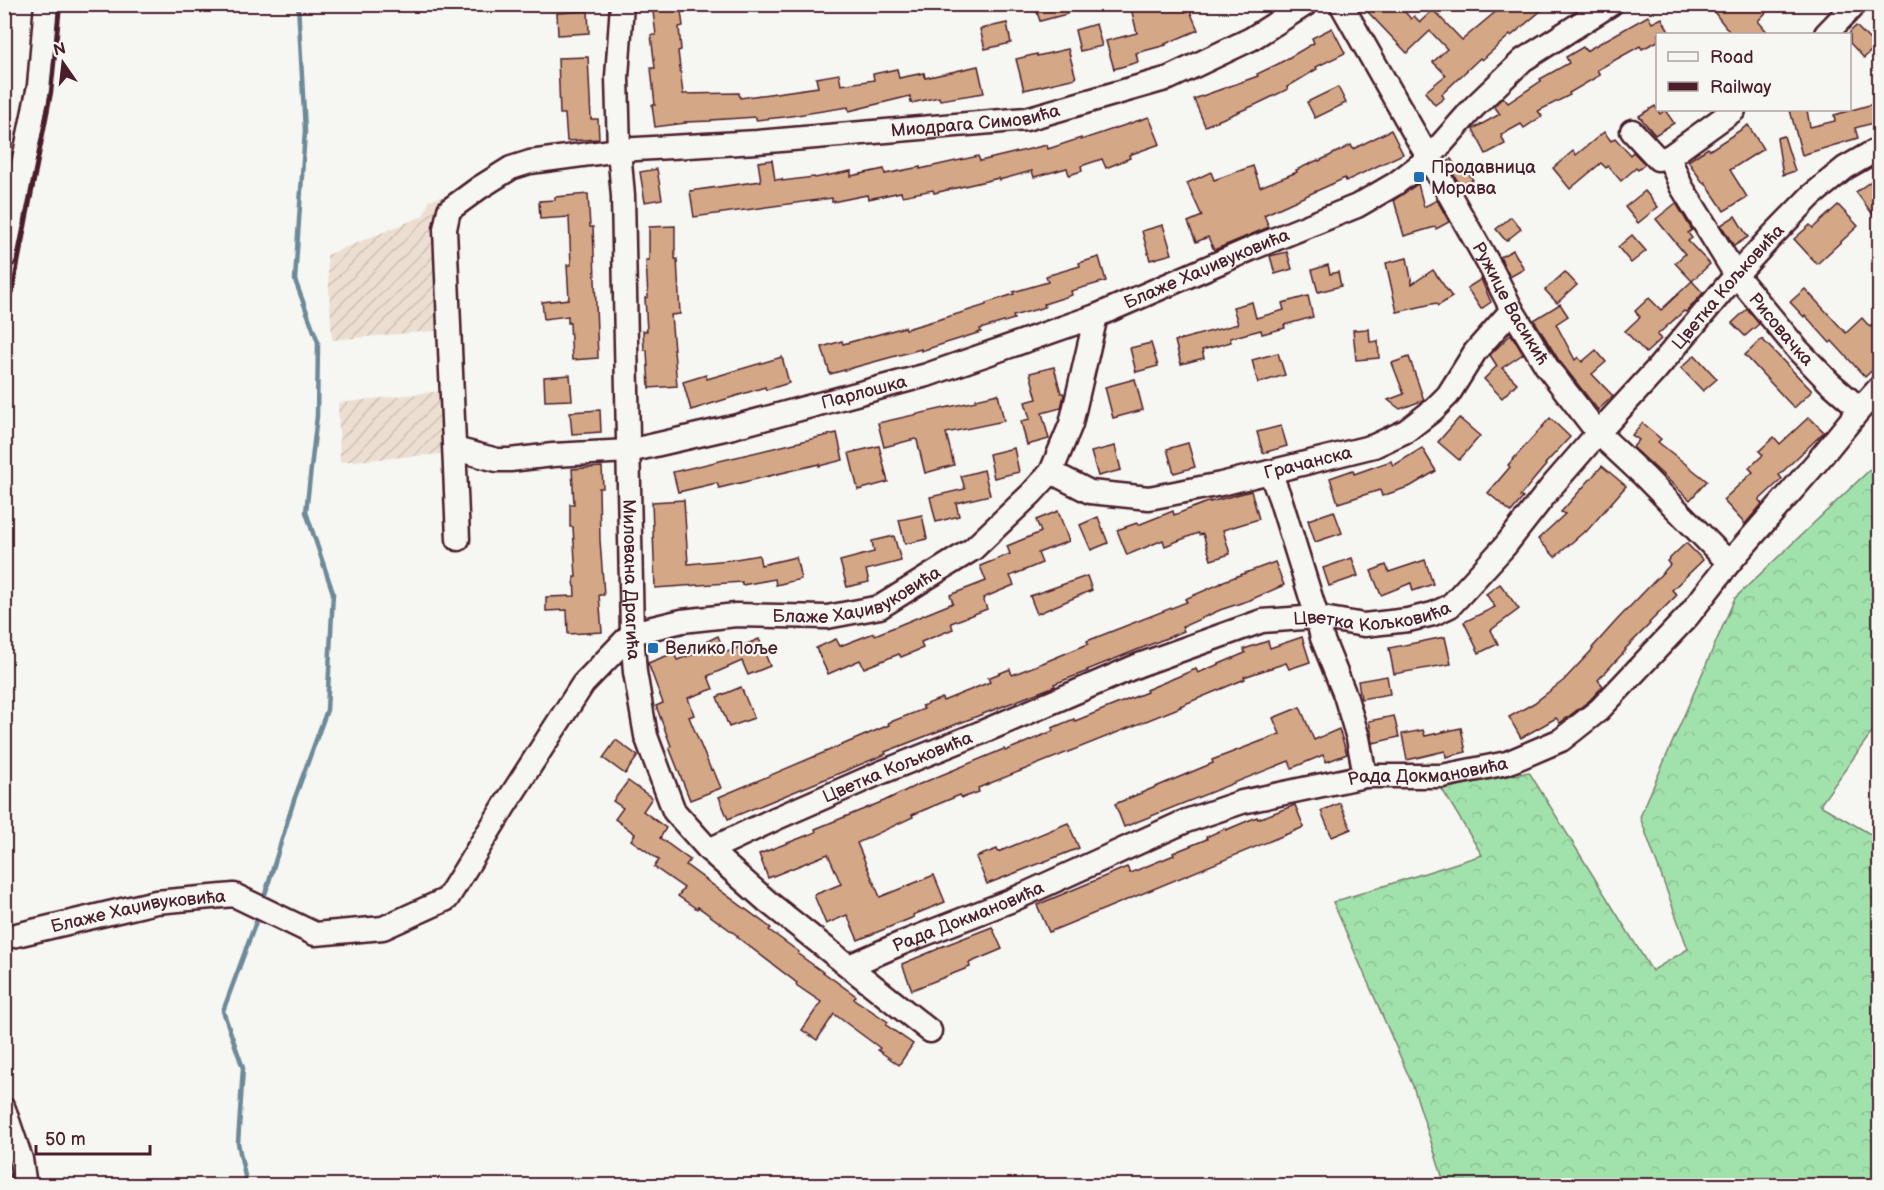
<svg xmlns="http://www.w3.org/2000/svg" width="1884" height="1190" viewBox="0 0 1884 1190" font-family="'Balsamiq Sans',sans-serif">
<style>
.industrial{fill:url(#industrial-furrows)}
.forest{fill:url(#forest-crowns);stroke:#76806c;stroke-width:1.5}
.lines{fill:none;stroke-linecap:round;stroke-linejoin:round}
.stream{stroke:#6d8a99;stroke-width:4.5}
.building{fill:#d4a886;stroke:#4a1f2b;stroke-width:1.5}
.minor-casing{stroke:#4a1f2b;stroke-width:27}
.minor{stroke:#f6f6f2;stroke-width:22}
.rail{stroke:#4a1f2b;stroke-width:4.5}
.poi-dot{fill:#1f6fb2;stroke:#f6f6f2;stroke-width:2}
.labels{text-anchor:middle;stroke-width:4.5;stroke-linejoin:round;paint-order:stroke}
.street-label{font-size:18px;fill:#4a1f2b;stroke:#f6f6f2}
.poi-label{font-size:18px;fill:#4a1f2b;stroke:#f6f6f2;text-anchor:start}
</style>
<defs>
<pattern id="industrial-furrows" width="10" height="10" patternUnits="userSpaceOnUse" patternTransform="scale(1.5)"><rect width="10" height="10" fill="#ecdfd2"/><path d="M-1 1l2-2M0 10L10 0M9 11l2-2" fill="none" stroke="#ccbfb4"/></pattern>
<pattern id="forest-crowns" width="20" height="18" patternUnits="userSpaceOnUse" patternTransform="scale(1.5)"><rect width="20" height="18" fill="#a1e2ac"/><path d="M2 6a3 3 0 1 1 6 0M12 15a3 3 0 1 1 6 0" fill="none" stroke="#8cc194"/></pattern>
</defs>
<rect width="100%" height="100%" fill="#f6f6f2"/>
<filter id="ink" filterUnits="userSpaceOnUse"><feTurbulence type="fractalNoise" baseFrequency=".0167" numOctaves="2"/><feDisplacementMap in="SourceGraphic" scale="12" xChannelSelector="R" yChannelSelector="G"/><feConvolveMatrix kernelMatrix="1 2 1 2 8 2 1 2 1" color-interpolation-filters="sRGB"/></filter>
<g filter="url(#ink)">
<g class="industrial">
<polygon points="453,194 444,330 332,340 327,255 423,216 430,200"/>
<polygon points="450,390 454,453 340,462 338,403"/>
</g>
<polygon class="forest" points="1879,461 1879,722 1820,805 1879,839 1879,1185 1445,1185 1413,1086 1333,902 1482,855 1442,789 1529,772 1652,971 1688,949 1640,817 1735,598"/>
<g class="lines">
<g class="stream">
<polyline points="263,901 294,800 327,710 333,593 306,512 317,416 318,342 295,280 305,131 298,4"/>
<polyline points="247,1186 238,1143 243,1068 223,1011 259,914"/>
</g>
</g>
<g class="building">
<polygon points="652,4 680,4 683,26 679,27 681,50 678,51 683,94 739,93 740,98 818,87 816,78 839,74 841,85 874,80 873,74 897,69 899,78 924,73 925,78 978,66 984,93 940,100 939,97 911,103 910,96 849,111 848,107 784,117 756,120 756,117 711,120 711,121 685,122 686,123 655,127 652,105 655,105 651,68 655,68 651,35 656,35"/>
<polygon points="1055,4 1064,4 1067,14 1040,21 1036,9"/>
<polygon points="1130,4 1187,4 1198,30 1165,44 1166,45 1136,53 1138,62 1114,69 1106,41 1137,33"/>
<polygon points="1372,4 1398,4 1411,19 1414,16 1420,22 1433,10 1462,40 1505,4 1549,4 1511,36 1510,35 1482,60 1480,58 1442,94 1444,98 1435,105 1425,92 1446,75 1433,62 1447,49 1430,31 1407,53 1366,10"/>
<polygon points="1708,4 1774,4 1758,21 1769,34 1731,34"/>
<polygon points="588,11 589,33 558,35 557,13"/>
<polygon points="1648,16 1652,23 1662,18 1670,34 1658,34 1658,41 1642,49 1640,46 1597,70 1600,75 1569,93 1570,95 1538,111 1542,116 1524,128 1521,124 1501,135 1505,144 1486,154 1473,129 1500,114 1494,106 1503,97 1508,103 1541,81 1540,79 1569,63 1566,57 1583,47 1586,51"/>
<polygon points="1007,23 1011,43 985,49 980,29"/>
<polygon points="1096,24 1102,46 1080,51 1075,30"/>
<polygon points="1856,26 1876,46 1864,58 1850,43 1850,32"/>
<polygon points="1332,28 1345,53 1316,67 1317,69 1287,87 1288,89 1255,105 1205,126 1194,99 1258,76 1257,74 1278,64 1314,43 1312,38"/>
<polygon points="1068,49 1076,78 1024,90 1016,59 1037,54 1037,56"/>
<polygon points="588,57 591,119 598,119 599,139 567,141 565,114 560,114 558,58"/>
<polygon points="1338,87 1346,103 1315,118 1307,102"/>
<polygon points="1880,102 1880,121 1855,128 1858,138 1802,155 1790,110 1807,110 1810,127 1835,121 1834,115"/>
<polygon points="1655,106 1660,114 1665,110 1674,123 1655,135 1639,116"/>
<polygon points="1149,117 1160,144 1129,155 1130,158 1106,168 1102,159 1081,166 1082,171 1069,175 1067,168 1034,177 1032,171 999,180 999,178 934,193 933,190 902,196 901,192 868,199 867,195 832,202 832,198 694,217 690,191 761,181 758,162 772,160 775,180 782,179 782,181 814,177 815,178 851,171 851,176 884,169 885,174 920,167 920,169 978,156 980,161 1047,145 1048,149 1081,138 1081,140"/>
<polygon points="1748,125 1763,149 1730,170 1747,197 1724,211 1705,182 1703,183 1688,161 1708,148 1710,150"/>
<polygon points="1391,130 1403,154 1346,181 1345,178 1264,215 1269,227 1214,250 1208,237 1196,242 1188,222 1202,216 1187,183 1211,172 1214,180 1253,166 1260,187 1297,172 1296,170 1318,160 1319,161 1351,145 1353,149"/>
<polygon points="1604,132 1611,141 1615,138 1630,155 1633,152 1645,164 1638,170 1636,168 1621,181 1608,166 1606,168 1601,163 1570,189 1553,168 1573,151 1576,155"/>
<polygon points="1784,136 1795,171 1783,175 1777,138"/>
<polygon points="1451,159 1457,168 1463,165 1473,180 1461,187 1447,163"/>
<polygon points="657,169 662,199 645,202 640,172"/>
<polygon points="1874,179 1880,187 1880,224 1856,192"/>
<polygon points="1418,184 1424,207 1437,200 1449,222 1436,229 1435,227 1404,236 1394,200"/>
<polygon points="1645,191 1658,207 1638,223 1625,207"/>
<polygon points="588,194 590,227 593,227 598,358 572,360 570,323 568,323 568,316 544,319 542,302 569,299 567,265 571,265 569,217 540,219 539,201 555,200 555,197"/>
<polygon points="1676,203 1692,230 1688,233 1692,238 1688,241 1710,264 1692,281 1675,263 1685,254 1656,219"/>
<polygon points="1838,205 1858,226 1817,264 1794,239 1810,225 1813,228"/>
<polygon points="1735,216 1748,237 1734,246 1721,225"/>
<polygon points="1511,217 1521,229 1506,241 1496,229"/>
<polygon points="1163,225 1172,254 1150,260 1142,231"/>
<polygon points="675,226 675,259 677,259 680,314 671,315 677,386 649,388 647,350 644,350 643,331 647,331 645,298 648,297 646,260 649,260 649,227"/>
<polygon points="1632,235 1646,251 1631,263 1618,247"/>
<polygon points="1513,250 1524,269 1510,277 1500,257"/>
<polygon points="1287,252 1292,269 1275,274 1270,256"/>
<polygon points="1099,257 1106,281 1071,291 1072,295 1044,304 1045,307 1013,316 1014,319 980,329 981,332 921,351 921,349 830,374 822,347 842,341 843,344 905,327 906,329 954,315 986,305 986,303 1014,294 1013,292 1048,282 1046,276 1080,266 1079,263"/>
<polygon points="1407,258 1412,284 1433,270 1452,297 1438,306 1436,303 1397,312 1386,263"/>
<polygon points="1328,265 1330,274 1338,272 1341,286 1318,292 1312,270"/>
<polygon points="1565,272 1577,285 1557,303 1545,290"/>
<polygon points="1481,279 1491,302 1481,309 1467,288"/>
<polygon points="1692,281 1703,293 1686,312 1684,311 1657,335 1661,339 1646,353 1625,331 1640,317 1635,311 1649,298 1661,310"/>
<polygon points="1805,289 1846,333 1862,318 1870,327 1880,318 1880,363 1865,377 1832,341 1830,343 1805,315 1804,317 1790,302"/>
<polygon points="1308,296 1313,317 1284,325 1285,328 1262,334 1261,330 1230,338 1231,342 1202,350 1204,358 1181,364 1175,341 1238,324 1233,307 1252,302 1256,318 1284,310 1282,303"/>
<polygon points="1560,304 1568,316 1556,324 1575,360 1578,357 1582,362 1596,350 1606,362 1592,374 1613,396 1598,410 1558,359 1534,320"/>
<polygon points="1747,309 1759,324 1745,336 1732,323"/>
<polygon points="1369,329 1370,342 1378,341 1379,358 1356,360 1353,330"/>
<polygon points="1511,334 1523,354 1502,368 1517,383 1502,398 1484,379 1497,366 1490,355"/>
<polygon points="1762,339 1812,391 1794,408 1745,355"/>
<polygon points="1151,343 1158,366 1136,372 1130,348"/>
<polygon points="1278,353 1285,375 1258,383 1252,360"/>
<polygon points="1695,355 1717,379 1703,391 1681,368"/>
<polygon points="782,357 789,383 766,390 765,387 691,410 683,382 706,375 707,379"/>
<polygon points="1409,357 1424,400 1400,409 1388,400 1404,394 1392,363"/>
<polygon points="1054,367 1061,393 1063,393 1064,395 1061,408 1042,413 1049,439 1027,445 1021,421 1030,419 1025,402 1037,399 1030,373"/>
<polygon points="570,375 572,400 545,401 544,377"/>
<polygon points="1135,379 1143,410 1113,418 1105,387"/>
<polygon points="998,394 1004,421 946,433 954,465 925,473 917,440 915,439 884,447 878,423 976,401 976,399"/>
<polygon points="600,410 601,432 572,434 570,412"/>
<polygon points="1809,417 1824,432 1779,475 1782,479 1759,500 1762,504 1745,524 1723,500 1753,472 1749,468 1763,455 1759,451 1774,437 1780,444"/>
<polygon points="1459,418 1480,436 1459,460 1438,442"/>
<polygon points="1550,418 1570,437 1545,464 1546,465 1520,496 1523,498 1511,512 1488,493 1510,467 1508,465"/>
<polygon points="1642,423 1661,439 1658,442 1707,481 1690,500 1633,447 1639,440 1632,435"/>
<polygon points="1281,426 1287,446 1263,453 1257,432"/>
<polygon points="837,433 843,460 819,466 819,464 719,488 717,483 678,492 673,472"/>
<polygon points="1188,443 1195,467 1174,473 1167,449"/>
<polygon points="879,446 888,482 858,490 849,453"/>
<polygon points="1115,446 1121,470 1098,476 1091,452"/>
<polygon points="1014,448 1019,472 994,478 989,454"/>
<polygon points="1422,448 1436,471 1411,486 1382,496 1380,490 1338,503 1330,478 1353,470 1354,474 1391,461 1393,466"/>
<polygon points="1602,466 1626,486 1586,532 1585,531 1555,557 1538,539 1565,514 1561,512"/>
<polygon points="602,467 603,488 599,488 600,540 604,595 599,595 602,632 568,634 567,610 546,611 546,597 575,596 574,577 576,577 573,527 570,527 570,504 574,504 572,469"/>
<polygon points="984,470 990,495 956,503 959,516 936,522 930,497 965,489 961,476"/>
<polygon points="1251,491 1259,519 1223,530 1230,554 1211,560 1203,534 1199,535 1198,533 1165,546 1163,540 1127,555 1117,530 1137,523 1138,525 1173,511 1174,515 1210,501 1210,502"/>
<polygon points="684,500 688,564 730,560 759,555 761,565 796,557 801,579 776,585 775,579 742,585 742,582 655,588 652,502"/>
<polygon points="1058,511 1069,541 1038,553 1042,563 1010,576 1014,585 983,598 987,609 951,623 953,629 921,642 923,648 901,657 899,654 864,668 860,660 828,674 816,648 836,639 840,646 874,633 875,635 953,603 950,595 986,581 980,566 1010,554 1007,546 1041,532 1036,520"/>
<polygon points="1334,511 1342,533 1315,542 1308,520"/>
<polygon points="922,515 927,539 905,544 899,520"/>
<polygon points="1098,517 1108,543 1091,550 1080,525"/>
<polygon points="894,536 901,561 866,570 869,582 847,587 840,561 874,552 872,541"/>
<polygon points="1686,543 1703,560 1672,590 1677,595 1649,623 1650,624 1625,649 1626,650 1598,680 1603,686 1590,700 1560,723 1556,718 1521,738 1509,717 1534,703 1563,681 1593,649 1592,648 1617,620 1670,565 1667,561"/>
<polygon points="1352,558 1358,576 1329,586 1323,568"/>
<polygon points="1425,560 1433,584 1413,591 1411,583 1381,595 1371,571 1386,565 1389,572"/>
<polygon points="1275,562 1284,585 1250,600 1220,610 1182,627 1184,631 1087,670 1088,671 1054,684 1055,686 885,752 886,754 728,819 719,797 889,725 888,723 924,709 922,706 942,698 943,701 990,682 988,678 1010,669 1012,675 1045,662 1088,644 1087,641 1187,602 1185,599 1222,583 1221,582"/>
<polygon points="1087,576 1092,590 1037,614 1030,596"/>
<polygon points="1500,584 1519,609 1491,630 1498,644 1479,653 1464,622 1495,607 1486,594"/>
<polygon points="718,636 725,653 759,639 770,666 748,675 742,661 708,676 713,689 688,698 694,715 689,717 711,770 713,769 721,788 690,800 669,747 671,746 656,706 663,703 648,663 674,653 677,660 700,652 697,646"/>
<polygon points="1302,637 1310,662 1289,669 1286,663 1244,677 1245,679 1180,706 1181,707 978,788 979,792 962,798 960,795 912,815 913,817 857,843 880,897 934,875 945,902 913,915 914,917 858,940 847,915 826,924 814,895 841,884 828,854 768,878 759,854 816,832 815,829 884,801 915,786 1004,749 1005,751 1053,731 1052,728 1074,719 1075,721 1147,692 1146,690 1196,669 1198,673 1245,653 1244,649 1268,641 1270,648"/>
<polygon points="1445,637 1451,664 1394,674 1389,648"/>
<polygon points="1387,676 1390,694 1361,699 1358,681"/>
<polygon points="741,687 754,718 729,727 717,697"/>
<polygon points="1300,707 1314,740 1339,729 1347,754 1326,762 1323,755 1292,768 1289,761 1124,827 1115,804 1213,763 1212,760 1280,734 1273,718"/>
<polygon points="1394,716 1399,737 1373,743 1369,721"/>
<polygon points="1461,728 1466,752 1446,757 1445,751 1407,760 1402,734 1423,730 1425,736"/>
<polygon points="616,740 638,756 625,774 603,758"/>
<polygon points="628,781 652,798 643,811 666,828 660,838 690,860 686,865 771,928 769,930 799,952 798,954 856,996 854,999 888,1022 886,1025 913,1044 899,1065 878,1050 880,1048 834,1014 817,1040 802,1030 821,1002 796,985 797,983 737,937 738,936 698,907 697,909 678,896 684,888 654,867 659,860 631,840 635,834 615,819 623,808 613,801"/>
<polygon points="1340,803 1351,829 1332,837 1321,811"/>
<polygon points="1295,805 1304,827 1049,932 1037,905 1127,867 1130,873 1174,855 1173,853 1207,839 1206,837 1226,828 1226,830 1257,817 1258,819"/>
<polygon points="1068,823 1079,848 987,884 976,857 997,849 998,852"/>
<polygon points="992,927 1002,949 969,963 970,967 912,990 902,964 938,949 938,948"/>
</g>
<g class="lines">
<defs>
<g id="minor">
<path id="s1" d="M622 4 617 77 619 150 623 196 632 633 635 672 646 736 674 811 709 850 768 902 930 1031"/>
<path id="s2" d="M1341 4 1491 268 1512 310 1547 367 1598 433 1644 476 1729 563"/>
<polyline points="1826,34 1855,4"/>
<path id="s3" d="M1632 131 1658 159 1669 157 1681 186 1736 275 1798 350 1829 382 1860 409"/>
<polyline points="1669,157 1734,110"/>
<polyline points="4,257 39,86 46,4"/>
<path id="s4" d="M455 449 497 460H510L553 455 629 451 733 427 927 375 1096 316"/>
<path id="s5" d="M1051 472 1090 492 1149 498 1221 484 1374 446 1406 431 1433 410 1448 395 1475 352 1512 310"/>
<polyline points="1270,472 1280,498 1317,617 1322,638 1345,695 1358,738 1365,776"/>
<path id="s6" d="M458 539 445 229 449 210 479 188 511 168 530 162 619 150 757 142 1026 119 1169 78 1251 39 1306 4"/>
<path id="s7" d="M709 850 777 818 880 773 980 733 1139 665 1262 621 1317 617 1364 625 1408 620 1433 614 1450 606 1505 546 1552 486 1598 433 1656 370 1736 275 1772 236 1811 196 1845 168 1880 148"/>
<path id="s8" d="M12 936 156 902 234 895 315 934 383 928 447 899 505 805 583 684 632 633 682 621 736 615 827 617 880 607 973 549 1031 494 1051 472 1071 424 1096 316 1253 248 1357 206 1395 184 1429 158 1474 107 1523 60 1611 4"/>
<path id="s9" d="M849 966 902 943 1010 901 1186 821 1242 802 1365 776H1442L1507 763 1561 740 1599 710 1688 616 1729 563 1816 463 1860 409 1880 387"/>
<polyline points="4,1109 21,1159 25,1186"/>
</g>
</defs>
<use href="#minor" class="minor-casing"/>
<use href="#minor" class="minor"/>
<polyline class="rail" points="4,312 13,288 51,92 60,4"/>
</g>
</g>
<g class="poi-dot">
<rect x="1413" y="171" width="12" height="12" rx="3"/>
<rect x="647" y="642" width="12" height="12" rx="3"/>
</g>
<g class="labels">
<g class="street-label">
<text dy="6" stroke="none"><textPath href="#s6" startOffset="872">Миодрага Симовића</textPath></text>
<text dy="6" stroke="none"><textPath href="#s8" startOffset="1533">Блаже Хаџивуковића</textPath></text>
<text dy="6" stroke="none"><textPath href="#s7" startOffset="1214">Цветка Кољковића</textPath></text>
<text dy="6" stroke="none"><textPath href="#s2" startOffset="344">Ружице Васикић</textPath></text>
<text dy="6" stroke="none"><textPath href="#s3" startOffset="256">Рисовачка</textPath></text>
<text dy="6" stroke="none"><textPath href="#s4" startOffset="418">Парлошка</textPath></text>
<text dy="6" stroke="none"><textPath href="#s5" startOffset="266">Грачанска</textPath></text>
<text dy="6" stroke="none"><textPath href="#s1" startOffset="576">Милована Драгића</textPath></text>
<text dy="6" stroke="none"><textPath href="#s8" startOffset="1011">Блаже Хаџивуковића</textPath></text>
<text dy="6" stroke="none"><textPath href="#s7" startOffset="710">Цветка Кољковића</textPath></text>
<text dy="6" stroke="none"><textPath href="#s7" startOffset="206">Цветка Кољковића</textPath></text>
<text dy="6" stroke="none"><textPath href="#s9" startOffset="615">Рада Докмановића</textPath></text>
<text dy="6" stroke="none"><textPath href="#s8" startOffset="129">Блаже Хаџивуковића</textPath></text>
<text dy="6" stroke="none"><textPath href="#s9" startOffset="129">Рада Докмановића</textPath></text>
</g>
<g class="poi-label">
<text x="1431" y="173">Продавница<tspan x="1431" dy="21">Морава</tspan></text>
<text x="665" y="654">Велико Поље</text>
</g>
</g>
<rect width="1884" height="1190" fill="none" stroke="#f6f6f2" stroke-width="24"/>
<rect x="12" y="12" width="1860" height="1166" fill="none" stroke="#4a1f2b" stroke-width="2" filter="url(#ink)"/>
<rect x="1656" y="33" width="195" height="78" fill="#f6f6f2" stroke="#b1a0a2" stroke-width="1.5"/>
<rect x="1668" y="52" width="30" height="9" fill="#f6f6f2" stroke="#b1a0a2" stroke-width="1.5"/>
<text x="1710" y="63" font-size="18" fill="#4a1f2b">Road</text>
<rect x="1668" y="82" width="30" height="9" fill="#4a1f2b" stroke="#b1a0a2" stroke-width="1.5"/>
<text x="1710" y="93" font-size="18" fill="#4a1f2b">Railway</text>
<g transform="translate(63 63) rotate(346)" stroke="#f6f6f2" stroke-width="4.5" paint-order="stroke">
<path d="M0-4.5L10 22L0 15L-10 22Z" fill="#4a1f2b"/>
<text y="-9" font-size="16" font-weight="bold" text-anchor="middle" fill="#4a1f2b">N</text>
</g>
<path d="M36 1145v9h114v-9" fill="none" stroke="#4a1f2b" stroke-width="3"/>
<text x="45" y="1145" font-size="18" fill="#4a1f2b" stroke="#f6f6f2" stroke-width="4.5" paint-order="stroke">50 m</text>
</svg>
